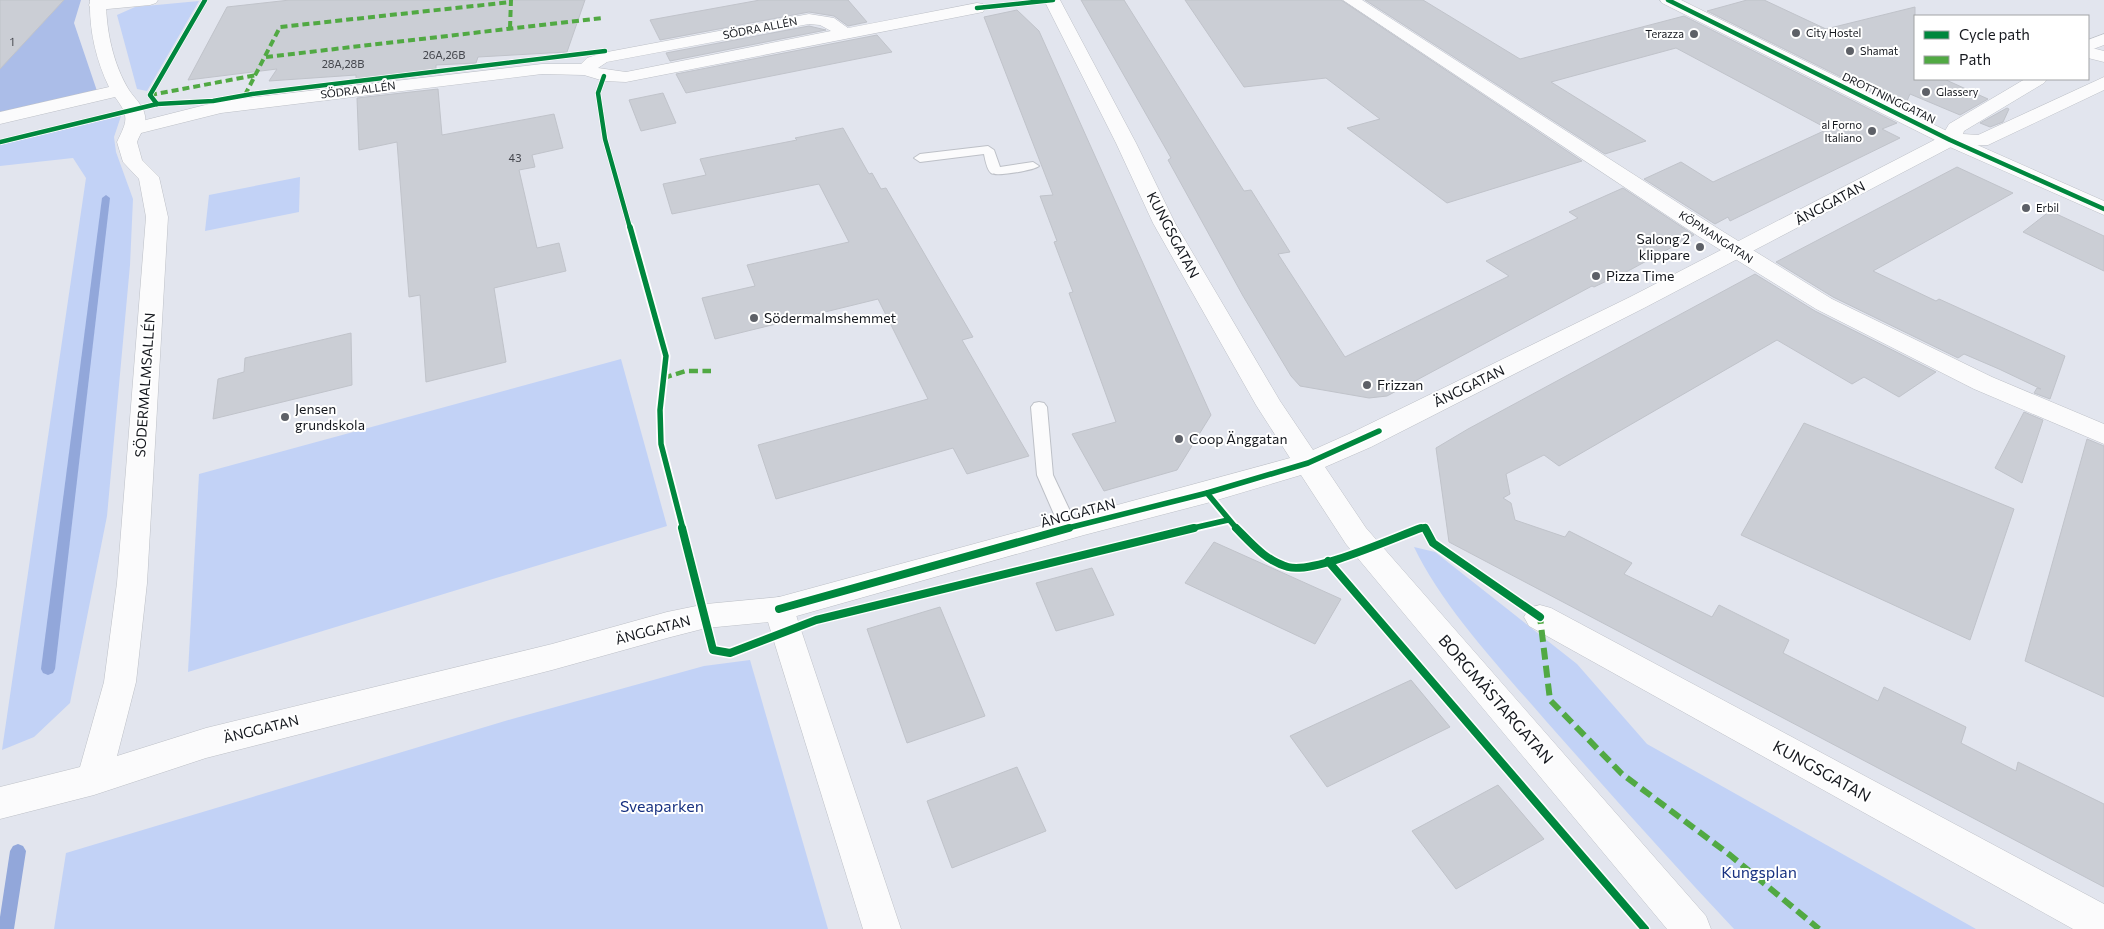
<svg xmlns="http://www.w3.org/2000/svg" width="2104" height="929" viewBox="0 0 2104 929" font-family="Commissioner,sans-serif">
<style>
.green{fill:#c2d2f6}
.forest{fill:#abbde8}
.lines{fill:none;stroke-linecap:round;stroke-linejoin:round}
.stream{fill:#92a7da;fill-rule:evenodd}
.building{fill:#cbced5;stroke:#c0c3ca}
.lane-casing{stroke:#bdc0c7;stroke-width:2}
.street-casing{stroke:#bdc0c7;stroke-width:1}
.secondary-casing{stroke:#bdc0c7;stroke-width:1}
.lane{fill:#fbfbfc;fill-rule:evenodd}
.street{fill:#fbfbfc;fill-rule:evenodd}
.secondary{fill:#fbfbfc;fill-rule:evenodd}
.quiet-far2{stroke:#51a943;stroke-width:4;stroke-dasharray:7 4;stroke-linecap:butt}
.quiet-far1{stroke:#51a943;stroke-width:4.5;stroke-dasharray:9 4.5;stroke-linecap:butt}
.quiet{stroke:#51a943;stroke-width:6;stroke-dasharray:12 6;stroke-linecap:butt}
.cycleway-far2-casing{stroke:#fff;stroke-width:6}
.cycleway-far1-casing{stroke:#fff;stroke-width:9}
.cycleway-casing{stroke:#fff;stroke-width:11}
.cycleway-far2{stroke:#00873e;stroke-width:4.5}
.cycleway-far1{stroke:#00873e;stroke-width:5.5}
.cycleway{stroke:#00873e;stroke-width:8}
.poi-dot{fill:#5d6067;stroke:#fff;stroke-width:2}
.labels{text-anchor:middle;stroke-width:4;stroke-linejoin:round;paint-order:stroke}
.far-street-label{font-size:11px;fill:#15181e;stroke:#fff}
.far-poi-label{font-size:11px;fill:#15181e;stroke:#fff;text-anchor:start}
.number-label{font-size:11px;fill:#44464d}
.street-label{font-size:14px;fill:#15181e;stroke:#fff}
.poi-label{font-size:14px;fill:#15181e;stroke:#fff;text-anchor:start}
.near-street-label{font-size:16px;fill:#15181e;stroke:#fff}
.near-park-label{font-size:16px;fill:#173181;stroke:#fff}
</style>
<rect width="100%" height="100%" fill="#e2e5ee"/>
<g class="green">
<polygon points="199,1 147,91 137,89 117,15 135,7"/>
<polygon points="121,116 114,137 116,152 133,199 130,265 107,516 70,703 34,737 2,750 86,178 73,158 0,166 0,145"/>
<polygon points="300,177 299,212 205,231 209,195"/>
<polygon points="621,359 667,526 188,672 199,474"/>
<path d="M1414 547 1435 552 1577 664 1647 744 1976 929H1734C1670 861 1608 791 1546 721 1502 670 1443 608 1414 547Z"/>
<polygon points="750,660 828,929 54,929 66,853 512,719 704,666"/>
</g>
<polygon class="forest" points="0,0 81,0 74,23 97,91 0,113"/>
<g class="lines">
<g class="stream">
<polygon points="106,195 110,198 55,669 53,673 48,675 43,673 41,669 102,198"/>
<polygon points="18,844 23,846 26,851 14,929 0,929 0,917 10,851 13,846"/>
</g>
</g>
<g class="building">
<polygon points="0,0 64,0 0,69"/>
<polygon points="290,0 585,0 567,52 478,57 476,63 436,65 436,74 356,84 356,75 269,81 277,69 188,80 227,7"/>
<polygon points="760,0 848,0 867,22 848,26 834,16 809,12 660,40 650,20"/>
<polygon points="1081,0 1124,0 1244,191 1251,190 1290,252 1278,254 1345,357 1509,276 1486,261 1578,218 1569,212 1623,188 1694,235 1630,270 1594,287 1592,286 1387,396 1369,398 1300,386 1291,376 1243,296 1168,160 1171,158"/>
<polygon points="1185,0 1341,0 1582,161 1447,203 1347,128 1380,119 1326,78 1244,87"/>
<polygon points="1365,0 1423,0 1520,59 1684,16 1897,123 1882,129 1900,138 1730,221 1728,217 1715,224 1644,179 1681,162 1713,182 1828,129 1676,48 1551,82 1646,141 1605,154"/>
<polygon points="1747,0 1764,0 1826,29 1915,7 1915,79 1944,79 1988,99 1960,115 1910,94 1904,108 1707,11"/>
<polygon points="1017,10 1039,31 1211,415 1177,470 1104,491 1072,434 1116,422 1069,293 1073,292 1054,242 1057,241 1040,196 1053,195 984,17"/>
<polygon points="809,26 826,30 670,61 666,53"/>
<polygon points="877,35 892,52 686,93 676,74"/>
<polygon points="438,89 442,135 554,114 563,148 532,155 535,167 519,170 537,248 559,243 566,271 494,288 506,362 426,382 420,295 409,297 397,142 359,150 357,98"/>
<polygon points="663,93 676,123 641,131 629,100"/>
<polygon points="2007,108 2009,109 2003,122 1990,127 1980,123"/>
<polygon points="843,128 869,174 872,173 881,189 886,188 973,337 962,340 1029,456 967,474 953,448 776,499 758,445 928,399 878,299 715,339 702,298 755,286 747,265 849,242 819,184 672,214 663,184 706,175 700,159 797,140 795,138"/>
<polygon points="1957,167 2013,193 1873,271 1936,301 1939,299 2065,356 2050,399 2034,393 2037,388 2041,389 1999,369 1964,354 1958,358 1833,297 1776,262"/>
<polygon points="2050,211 2104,236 2104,271 2023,232"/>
<polygon points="1755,274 1815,311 1936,372 1899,397 1864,377 1852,384 1777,340 1559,466 1544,455 1506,474 1510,494 1503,498 1511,503 1515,520 1565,537 1569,531 1632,563 1624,574 1712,617 1719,605 1789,640 1783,653 1878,701 1884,687 1966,727 1961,743 2016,771 2018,762 2104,804 2104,887 1449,542 1436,448 1468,429"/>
<polygon points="351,333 352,385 213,419 218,379 244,372 245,358"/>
<polygon points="2024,412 2043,420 2022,483 1995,468"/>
<polygon points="1804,423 2014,509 1970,640 1741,535"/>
<polygon points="2087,439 2104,446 2104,697 2025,661"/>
<polygon points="1214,542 1341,599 1315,644 1185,583"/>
<polygon points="1092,568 1114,615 1056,631 1036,583"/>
<polygon points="940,607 985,716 907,743 867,629"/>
<polygon points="1411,680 1450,727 1327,787 1290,736"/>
<polygon points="1017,767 1046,831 952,868 927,801"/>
<polygon points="1498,785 1544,839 1456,889 1412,831"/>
</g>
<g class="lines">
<defs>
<g id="lane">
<path d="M988 146 994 150 1000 167 1033 162 1039 166C1035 170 996 177 991 173 987 170 985 159 984 154L920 162 914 158 920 154Z"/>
<polygon points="1039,402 1044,403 1047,407 1053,475 1078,528 1075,533 1069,534 1063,533 1060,528 1037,475 1031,407 1034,403"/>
</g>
<g id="street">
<polygon points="97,0 158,0 156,3 150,5 97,10 91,9 89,5 91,1"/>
<polygon points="1343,0 1362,0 1714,226 1832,299 1992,377 2104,424 2104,444 1974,389 1816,309 1698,236"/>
<polygon points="1660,0 1681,0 1957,136 2104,201 2104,215 1943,144 1662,3"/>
<path d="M977 3 983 4 985 8 983 12 626 82 604 81 584 75 542 74 221 113 133 135 126 133 123 129 126 125 221 101 542 64H581L587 58 602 53 809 14 834 18 848 28ZM809 24 820 25 831 31 626 72 598 68 607 62Z"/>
<polygon points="2088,47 2104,51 2104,62 2088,58"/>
<polygon points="779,597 790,600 794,609 901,929 863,929 764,609 768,600"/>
<polygon points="1540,605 1551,608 2104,904 2104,929 2073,929 1529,626 1524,617 1529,608"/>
</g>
<g id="secondary">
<path d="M90 0H106C106 30 113 64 129 90 135 99 144 106 145 116 147 125 140 134 137 142L142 160 159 177 168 217 147 583 136 682 117 756 206 728 552 644 667 612 706 604 779 597 1290 458 1256 405 1153 223 1116 143 1044 0H1060L1136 143 1175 223 1280 401 1313 450 1351 433 1630 297 1942 136 1949 124 2025 79H2047L2044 83 1964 131 1963 134 1978 135 2104 77V90L1988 145 1953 146 1646 307 1371 447 1325 467 1366 528 1706 916 1711 929H1667L1346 544 1301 475 1207 503 1084 535 779 621 706 628 667 638 552 670 206 758 94 795 0 819V787L80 767 104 682 117 583 146 217 139 179 123 162 117 142C127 121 130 117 115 97L0 124V112L109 87C96 60 89 30 90 0Z"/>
<polygon points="2104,34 2104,45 2088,51 2088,40"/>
</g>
</defs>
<use href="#lane" class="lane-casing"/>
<use href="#street" class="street-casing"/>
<use href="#secondary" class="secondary-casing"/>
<use href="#lane" class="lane"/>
<use href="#street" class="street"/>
<use href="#secondary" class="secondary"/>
<g class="quiet-far2">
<polyline points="510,28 511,0"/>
<polyline points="266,57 602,18"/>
<polyline points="150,95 257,75"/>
<polyline points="245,95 280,27 511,2"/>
</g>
<polyline class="quiet-far1" points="663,378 686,371 711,371"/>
<polyline class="quiet" points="1536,614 1540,617 1550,700 1622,774 1730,855 1819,929"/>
<defs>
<g id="cycleway-far2">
<polyline points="1668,0 1950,140 2104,209"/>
<polyline points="977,8 1053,0"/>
<polyline points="604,76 598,93 605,139 630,228"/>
<polyline points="157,104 150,95 205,0"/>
<polyline points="0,142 157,104 213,101 252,94 605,51"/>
</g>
<g id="cycleway-far1">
<polyline points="630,227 666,356 660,410 661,444 683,529"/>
<polyline points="1207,493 1237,529"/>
<polyline points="1064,529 1207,493 1308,463 1379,431"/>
<polyline points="1189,529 1228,520"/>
<polyline points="1417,529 1424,527 1425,529"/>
</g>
<g id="cycleway">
<polyline points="682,528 713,650 730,653 816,620 1194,528"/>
<path d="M1236 528C1252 544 1266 561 1288 567 1314 574 1393 538 1421 528"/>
<polyline points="1425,528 1433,543 1540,617"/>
<polyline points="1328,561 1645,929"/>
<polyline points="779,609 1069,528"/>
</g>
</defs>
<use href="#cycleway-far2" class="cycleway-far2-casing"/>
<use href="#cycleway-far1" class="cycleway-far1-casing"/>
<use href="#cycleway" class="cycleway-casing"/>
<use href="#cycleway-far2" class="cycleway-far2"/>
<use href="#cycleway-far1" class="cycleway-far1"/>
<use href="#cycleway" class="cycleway"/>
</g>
<g class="poi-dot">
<circle cx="1796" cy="33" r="5"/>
<circle cx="1694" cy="34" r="5"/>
<circle cx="1850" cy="51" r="5"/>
<circle cx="1926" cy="92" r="5"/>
<circle cx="1872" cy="131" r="5"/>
<circle cx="2026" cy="208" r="5"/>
<circle cx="1700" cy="247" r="5"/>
<circle cx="1596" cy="276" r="5"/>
<circle cx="754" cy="318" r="5"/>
<circle cx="1367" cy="385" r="5"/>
<circle cx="285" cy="417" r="5"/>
<circle cx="1179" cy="439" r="5"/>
</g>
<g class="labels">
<g class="far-street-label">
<text transform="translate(760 28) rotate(-11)" y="4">SÖDRA ALLÉN</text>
<text transform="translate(358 90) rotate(-7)" y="4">SÖDRA ALLÉN</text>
<text transform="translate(1889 98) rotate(26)" y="4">DROTTNINGGATAN</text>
<text transform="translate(1716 237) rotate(33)" y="4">KÖPMANGATAN</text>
</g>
<g class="far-poi-label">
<text x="1806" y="37">City Hostel</text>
<text x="1684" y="38" text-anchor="end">Terazza</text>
<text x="1860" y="55">Shamat</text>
<text x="1936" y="96">Glassery</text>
<text x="1862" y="129" text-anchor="end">al Forno<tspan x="1862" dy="13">Italiano</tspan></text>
<text x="2036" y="212">Erbil</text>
</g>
<g class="number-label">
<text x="12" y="46">1</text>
<text x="444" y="59">26A,26B</text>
<text x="343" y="68">28A,28B</text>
<text x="515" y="162">43</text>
</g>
<g class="street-label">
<text transform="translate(1830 203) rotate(-28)" y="5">ÄNGGATAN</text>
<text transform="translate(1173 235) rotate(62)" y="5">KUNGSGATAN</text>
<text transform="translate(145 385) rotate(-86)" y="5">SÖDERMALMSALLÉN</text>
<text transform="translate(1469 386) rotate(-26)" y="5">ÄNGGATAN</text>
<text transform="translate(1078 513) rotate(-15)" y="5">ÄNGGATAN</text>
<text transform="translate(653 630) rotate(-15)" y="5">ÄNGGATAN</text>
<text transform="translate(261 729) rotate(-14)" y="5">ÄNGGATAN</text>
</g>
<g class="poi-label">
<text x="1690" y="244" text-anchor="end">Salong 2<tspan x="1690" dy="16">klippare</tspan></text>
<text x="1606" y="281">Pizza Time</text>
<text x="764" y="323">Södermalmshemmet</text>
<text x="1377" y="390">Frizzan</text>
<text x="295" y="414">Jensen<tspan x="295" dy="16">grundskola</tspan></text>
<text x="1189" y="444">Coop Änggatan</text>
</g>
<g class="near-street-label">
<text transform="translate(1496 699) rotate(49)" y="6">BORGMÄSTARGATAN</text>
<text transform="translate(1822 771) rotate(29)" y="6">KUNGSGATAN</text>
</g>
<g class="near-park-label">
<text x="662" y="812">Sveaparken</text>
<text x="1759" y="878">Kungsplan</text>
</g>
</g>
<rect x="1914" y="15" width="175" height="65" fill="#ffffff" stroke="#a1a3a5"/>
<rect x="1924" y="31" width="25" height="8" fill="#00873e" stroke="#a1a3a5"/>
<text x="1959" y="40" font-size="15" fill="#15181e">Cycle path</text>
<rect x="1924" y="56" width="25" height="8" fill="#51a943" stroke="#a1a3a5"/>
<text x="1959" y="65" font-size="15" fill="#15181e">Path</text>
</svg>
